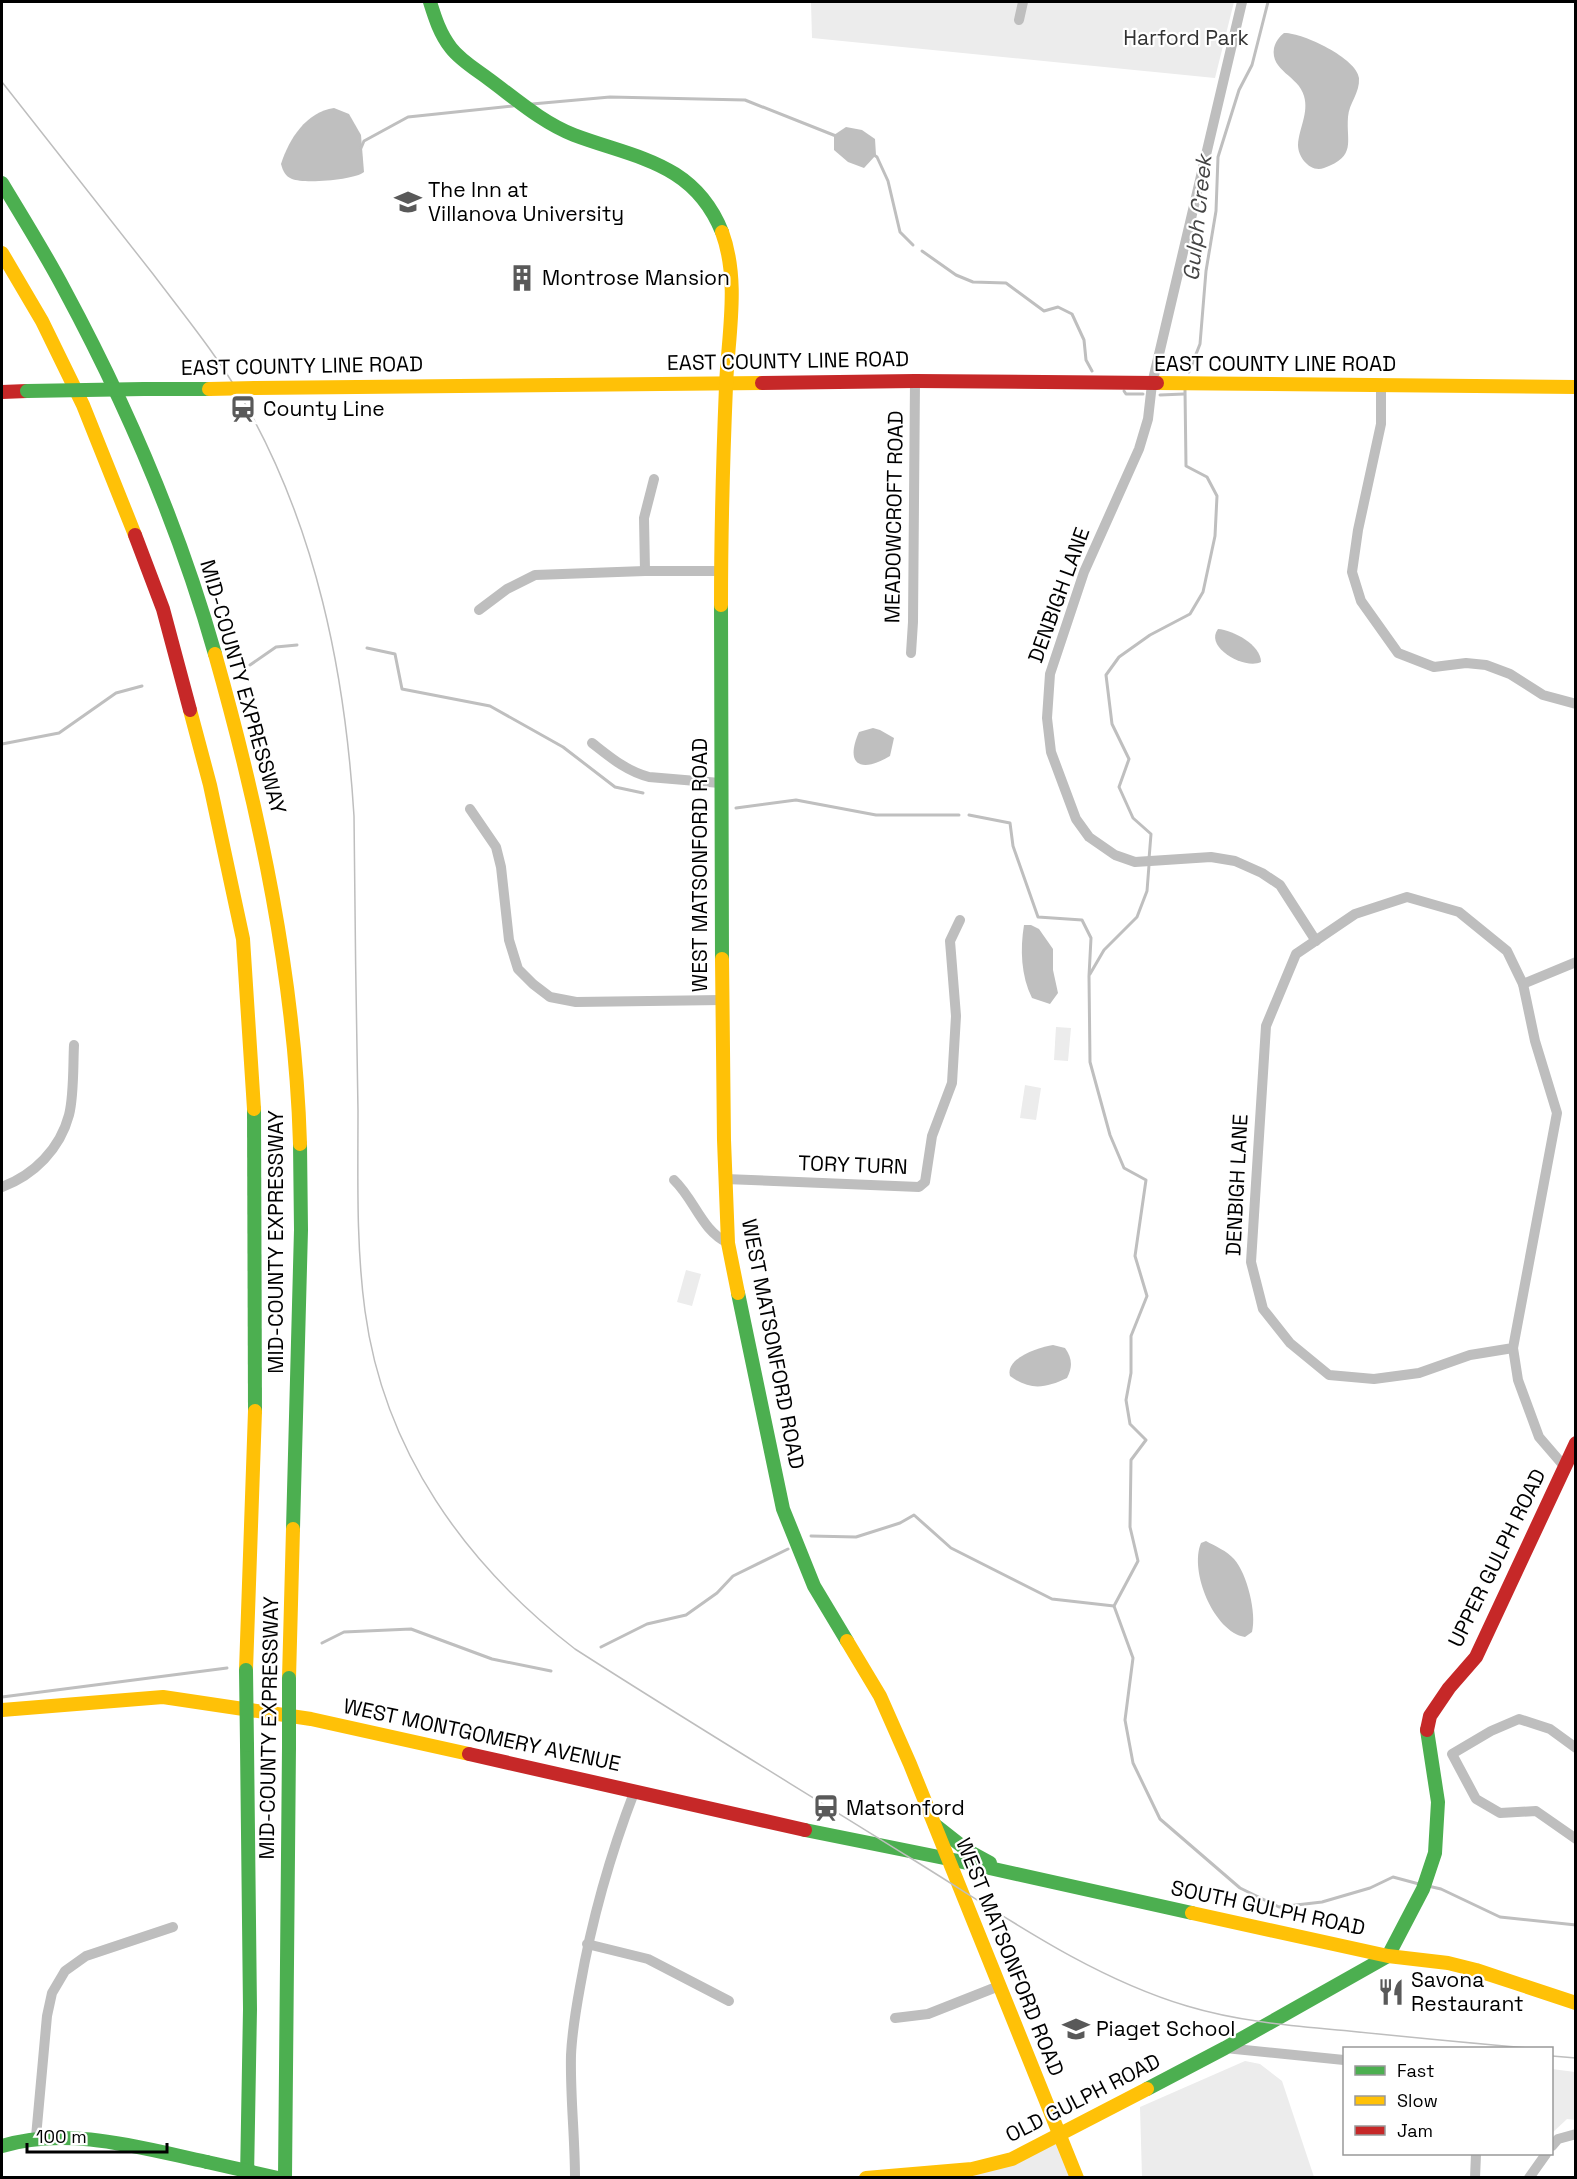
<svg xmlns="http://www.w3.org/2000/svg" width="1577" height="2179" viewBox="0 0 1577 2179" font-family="'Space Grotesk',sans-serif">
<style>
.green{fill:#ececec}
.water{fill:#bfbfbf}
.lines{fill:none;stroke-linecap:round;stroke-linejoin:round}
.stream{stroke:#bfbfbf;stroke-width:3}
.street{stroke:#bebebe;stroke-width:10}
.fast{stroke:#4caf50;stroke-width:14}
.slow{stroke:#ffc107;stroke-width:14}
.jam{stroke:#c62828;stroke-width:14}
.tram{stroke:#bebebe;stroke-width:1.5}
.fast-bridge{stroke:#4caf50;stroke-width:14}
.slow-bridge{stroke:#ffc107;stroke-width:14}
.labels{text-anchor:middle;stroke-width:4.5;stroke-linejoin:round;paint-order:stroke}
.park-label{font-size:21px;fill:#333;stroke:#fff}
.poi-label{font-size:21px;fill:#000;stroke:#fff;text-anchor:start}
.street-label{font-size:21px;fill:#000;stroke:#fff}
.water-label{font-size:22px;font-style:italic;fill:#444;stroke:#fff}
</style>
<rect width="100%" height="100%" fill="#fff"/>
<g class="green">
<polygon points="811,2 1234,2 1215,78 812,38"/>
<polygon points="1056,1027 1071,1028 1068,1061 1054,1060"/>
<polygon points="1025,1085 1041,1088 1036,1120 1020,1118"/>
<polygon points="686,1270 701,1274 692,1306 677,1302"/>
<polygon points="1245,2061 1260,2064 1282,2081 1314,2177 1142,2177 1140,2107"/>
<polygon points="1552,2069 1575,2072 1576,2120 1567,2119 1552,2133"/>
<polygon points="1059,2135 1077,2178 866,2178 972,2169"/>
</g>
<g class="water">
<path d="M1284 33C1301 32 1357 58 1359 78 1360 93 1349 103 1348 117 1346 142 1357 156 1324 168 1311 173 1298 158 1298 145 1299 128 1309 113 1304 96 1299 76 1270 71 1274 48 1276 41 1279 37 1284 33Z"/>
<path d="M334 108 349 114 361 135 364 172C355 180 304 184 292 179 285 176 283 171 281 164 289 139 306 112 334 108Z"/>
<polygon points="846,127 862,130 875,139 876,155 864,168 848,162 834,150 834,135"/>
<path d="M1218 629C1233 630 1261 645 1261 662 1244 670 1204 647 1218 629Z"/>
<path d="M873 728 880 730 894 738 890 756C862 773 844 766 859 732Z"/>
<path d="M1024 925H1031L1039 929 1053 949V970L1058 993 1050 1004 1032 998C1021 976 1020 949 1024 925Z"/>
<path d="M1053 1345 1065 1348C1072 1358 1073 1366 1067 1378 1046 1388 1030 1391 1010 1376 1005 1358 1039 1347 1053 1345Z"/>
<path d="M1206 1541C1215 1546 1227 1551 1234 1559 1247 1573 1257 1614 1252 1632L1245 1637C1214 1632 1189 1571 1201 1543Z"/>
</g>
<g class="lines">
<g class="stream">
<polyline points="532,104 610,97 745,100 836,136"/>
<polyline points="361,148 364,141 408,117 513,106"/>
<polyline points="874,155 877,157 888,181 900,232 913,245"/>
<polyline points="922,251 956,275 973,282 1006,283 1044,311 1058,307 1072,314 1084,340 1086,360 1092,371"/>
<polyline points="1189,372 1200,344 1206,271 1216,211 1218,157 1239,90 1252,65 1268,2"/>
<polyline points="1124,391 1126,394 1143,394"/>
<polyline points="1160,395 1184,394"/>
<polyline points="367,648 395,654 402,689 490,706 563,747 615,787 643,793"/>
<polyline points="250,665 276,647 297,645"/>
<polyline points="2,744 59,733 116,693 142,686"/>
<polyline points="736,808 796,800 876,815 959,815"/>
<polyline points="969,815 1010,823 1013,846 1038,917 1082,920 1091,938 1089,976 1090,1062 1110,1135 1124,1168 1146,1180 1135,1256 1147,1296 1131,1336 1131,1373 1126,1400 1130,1424 1146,1440 1131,1460 1130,1527 1138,1561 1114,1606 1133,1658 1125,1720 1133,1763 1160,1819 1240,1888 1279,1907 1322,1902 1370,1888 1393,1877 1419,1884"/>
<polyline points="1149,859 1151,834 1133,818 1119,787 1129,759 1112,724 1106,675 1119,657 1150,635 1190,614 1203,592 1215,536 1217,496 1207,477 1186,466 1185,390"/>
<polyline points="1090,974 1104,950 1137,917 1147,891 1149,865"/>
<polyline points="811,1536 856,1537 900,1523 914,1515 951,1548 1052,1599 1114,1606"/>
<polyline points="322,1643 344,1632 411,1629 492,1659 551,1671"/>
<polyline points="601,1647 647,1624 686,1615 717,1593 733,1576 788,1549"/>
<polyline points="2,1697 227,1668"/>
<polyline points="1428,1886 1441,1889 1500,1917 1576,1925"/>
</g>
<g class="street">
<polyline points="1242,2 1152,384 1148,419 1139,449 1084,572 1050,674 1047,718 1051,752 1076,819 1089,837 1115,855 1135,862 1211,857 1235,861 1262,873 1280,885 1316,941"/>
<polyline points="1019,20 1023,2"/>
<polyline points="1381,385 1381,424 1358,530 1352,572 1361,601 1398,653 1434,667 1466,663 1486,665 1510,674 1543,695 1576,704"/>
<polyline points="645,571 644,518 654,479"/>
<polyline points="479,610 507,589 535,575 645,571 721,571"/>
<polyline points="911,653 913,622 915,381"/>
<path d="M592 743C610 757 626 771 649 777L720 783"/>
<polyline points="470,809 496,847 501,867 509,940 518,969 533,984 550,997 576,1002 722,1000"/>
<polygon points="1407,897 1459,912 1507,951 1523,984 1535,1041 1557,1113 1513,1348 1470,1355 1419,1373 1374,1379 1329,1375 1290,1343 1263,1309 1251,1262 1266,1026 1296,954 1355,914"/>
<polyline points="1523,984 1576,962"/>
<polyline points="725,1179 919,1187 925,1182 932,1136 952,1083 956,1016 950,941 960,920"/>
<path d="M674 1180C695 1200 701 1230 728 1243"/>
<path d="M2 1187C34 1175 60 1149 69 1115 74 1096 73 1065 74 1045"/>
<polyline points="1513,1348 1518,1380 1539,1437 1564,1466"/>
<polyline points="1576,1748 1550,1729 1519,1719 1491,1731 1452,1754 1476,1799 1500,1813 1536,1811 1576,1839"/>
<polyline points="587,1944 648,1959 729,2001"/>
<polyline points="895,2018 928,2014 999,1986"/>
<polyline points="1225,2048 1344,2060"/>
<polyline points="36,2137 47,2016 52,1993 65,1971 86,1956 173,1927"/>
<polyline points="1552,2146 1558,2139 1576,2134"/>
<path d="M575 2178C575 2137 570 2095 571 2055 572 2032 576 2009 580 1987 592 1918 610 1855 635 1790"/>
<polyline points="1475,2178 1476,2154"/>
<polyline points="1529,2178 1546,2154"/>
</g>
<g class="fast">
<path d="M430 2C435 18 440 34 451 48 461 61 477 70 490 80 517 100 543 123 574 135 635 158 694 162 722 232"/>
<path d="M2 183C23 218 45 253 64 289 126 404 179 527 215 654"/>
<polyline points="144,389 209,389"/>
<polyline points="721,605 722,959"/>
<polyline points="254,1109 255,1411"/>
<polyline points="738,1293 783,1509 814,1586 847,1641"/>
<polyline points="293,1529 301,1230 300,1144"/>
<polyline points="247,1745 250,2009 247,2178"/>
<polyline points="935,1825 968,1851 990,1863"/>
<polyline points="805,1830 949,1859 1192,1913"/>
<polyline points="1147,2089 1225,2048 1388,1956 1423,1889 1435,1853 1438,1802 1427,1730"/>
<path d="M2 2146C69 2126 141 2148 207 2162"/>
<polyline points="285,2178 289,1747"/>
</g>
<g class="slow">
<polyline points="2,253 42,321 83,405 135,535"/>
<polyline points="1157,383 1576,387"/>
<polyline points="255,388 762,383"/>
<path d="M721 605C721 532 723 459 726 386 728 335 740 281 722 232"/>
<path d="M215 654C260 813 295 978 300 1144"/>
<polyline points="190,710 210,785 243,939 254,1109"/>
<polyline points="722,959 724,1140 728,1243 738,1293"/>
<polyline points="847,1641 880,1696 910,1764 1077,2178"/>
<polyline points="246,1670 255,1411"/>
<polyline points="289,1678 293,1529"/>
<polyline points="2,1710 163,1697 311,1719 469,1754"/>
<polyline points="1192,1913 1388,1956 1448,1963 1476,1970 1576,2003"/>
<polyline points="866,2178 972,2169 1012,2159 1147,2089"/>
</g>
<g class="jam">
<polyline points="762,383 915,381 1157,383"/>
<polyline points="2,392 27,391"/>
<polyline points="135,535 163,609 190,710"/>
<polyline points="1427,1730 1430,1716 1449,1688 1476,1657 1576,1443"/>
<polyline points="469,1754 805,1830"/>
</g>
<g class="tram">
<path d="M2 82C52 146 103 210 153 274 184 315 217 355 243 400 316 527 345 671 354 816 355 914 356 1013 358 1111 358 1177 356 1245 365 1311 384 1451 465 1564 575 1649 687 1721 800 1789 912 1859 1000 1913 1087 1976 1187 2006 1240 2022 1294 2026 1349 2031 1408 2037 1468 2043 1528 2048"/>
<polyline points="1552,2056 1576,2058"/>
</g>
<g class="fast-bridge">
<polyline points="27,391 144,389"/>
<polyline points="246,1670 247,1745"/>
<polyline points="289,1678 289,1747"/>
<polyline points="207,2162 278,2178"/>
</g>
<polyline class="slow-bridge" points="209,389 255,388"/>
</g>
<defs>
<symbol id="university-bare" viewBox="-9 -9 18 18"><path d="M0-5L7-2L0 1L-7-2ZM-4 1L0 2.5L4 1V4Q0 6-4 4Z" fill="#595959" stroke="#fff" stroke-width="2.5" paint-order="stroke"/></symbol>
<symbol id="building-bare" viewBox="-9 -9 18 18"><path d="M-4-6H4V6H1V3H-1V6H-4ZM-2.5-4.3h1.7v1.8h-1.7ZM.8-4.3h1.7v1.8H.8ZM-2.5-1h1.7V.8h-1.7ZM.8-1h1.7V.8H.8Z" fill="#595959" stroke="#fff" stroke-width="2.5" paint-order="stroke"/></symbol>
<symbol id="station-bare" viewBox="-9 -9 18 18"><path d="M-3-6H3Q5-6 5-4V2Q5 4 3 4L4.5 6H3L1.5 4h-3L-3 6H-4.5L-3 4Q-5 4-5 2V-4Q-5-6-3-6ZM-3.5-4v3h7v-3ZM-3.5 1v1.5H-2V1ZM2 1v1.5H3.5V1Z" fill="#595959" stroke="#fff" stroke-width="2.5" paint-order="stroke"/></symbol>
<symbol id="restaurant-bare" viewBox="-9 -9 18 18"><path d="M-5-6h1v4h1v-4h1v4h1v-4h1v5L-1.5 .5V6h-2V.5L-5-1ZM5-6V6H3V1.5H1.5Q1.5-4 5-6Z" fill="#595959" stroke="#fff" stroke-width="2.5" paint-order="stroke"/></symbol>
<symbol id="school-bare" viewBox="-9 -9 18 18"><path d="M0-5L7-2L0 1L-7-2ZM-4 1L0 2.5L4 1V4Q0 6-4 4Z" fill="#595959" stroke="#fff" stroke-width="2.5" paint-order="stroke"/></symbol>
</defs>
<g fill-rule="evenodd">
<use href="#university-bare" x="389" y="183" width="38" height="38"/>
<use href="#building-bare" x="503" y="259" width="38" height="38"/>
<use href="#station-bare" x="224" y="390" width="38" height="38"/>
<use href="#station-bare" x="807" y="1789" width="38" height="38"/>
<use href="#restaurant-bare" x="1372" y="1973" width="38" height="38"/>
<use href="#school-bare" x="1057" y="2010" width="38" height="38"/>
</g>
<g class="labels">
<g class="park-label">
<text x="1186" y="45">Harford Park</text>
</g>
<g class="poi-label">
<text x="428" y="197">The Inn at<tspan x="428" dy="24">Villanova University</tspan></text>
<text x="542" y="285">Montrose Mansion</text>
<text x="263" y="416">County Line</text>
<text x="846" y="1815">Matsonford</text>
<text x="1411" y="1987">Savona<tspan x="1411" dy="24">Restaurant</tspan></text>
<text x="1096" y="2036">Piaget School</text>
</g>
<g class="street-label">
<text transform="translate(788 361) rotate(-1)" y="7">EAST COUNTY LINE ROAD</text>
<text x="1275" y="371">EAST COUNTY LINE ROAD</text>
<text transform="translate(302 366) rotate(-1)" y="7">EAST COUNTY LINE ROAD</text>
<text transform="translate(894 517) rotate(-89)" y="7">MEADOWCROFT ROAD</text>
<text transform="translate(1059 595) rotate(-70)" y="7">DENBIGH LANE</text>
<text transform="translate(243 687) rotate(74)" y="7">MID-COUNTY EXPRESSWAY</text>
<text transform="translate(700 865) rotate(-90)" y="7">WEST MATSONFORD ROAD</text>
<text transform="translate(853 1165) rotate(2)" y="7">TORY TURN</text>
<text transform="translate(1237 1185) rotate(-87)" y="7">DENBIGH LANE</text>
<text transform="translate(276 1242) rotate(-90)" y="7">MID-COUNTY EXPRESSWAY</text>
<text transform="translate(773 1344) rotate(79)" y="7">WEST MATSONFORD ROAD</text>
<text transform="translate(1497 1558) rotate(-64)" y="7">UPPER GULPH ROAD</text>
<text transform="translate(269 1728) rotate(-89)" y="7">MID-COUNTY EXPRESSWAY</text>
<text transform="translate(482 1735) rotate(12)" y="7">WEST MONTGOMERY AVENUE</text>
<text transform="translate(1268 1908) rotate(12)" y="7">SOUTH GULPH ROAD</text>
<text transform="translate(1010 1957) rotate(68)" y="7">WEST MATSONFORD ROAD</text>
<text transform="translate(1083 2098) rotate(-27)" y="7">OLD GULPH ROAD</text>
</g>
<g class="water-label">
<text transform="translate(1197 218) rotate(-84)" y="8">Gulph Creek</text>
</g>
</g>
<rect width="1577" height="2179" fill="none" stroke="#000000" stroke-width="6"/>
<rect x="1343" y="2047" width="210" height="108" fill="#ffffff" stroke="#999999" stroke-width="1.5"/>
<rect x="1355" y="2066" width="30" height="9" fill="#4caf50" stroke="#999999" stroke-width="1.5"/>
<text x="1397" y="2077" font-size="18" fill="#000000">Fast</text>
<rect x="1355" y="2096" width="30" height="9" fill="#ffc107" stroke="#999999" stroke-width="1.5"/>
<text x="1397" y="2107" font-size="18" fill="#000000">Slow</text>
<rect x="1355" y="2126" width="30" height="9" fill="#c62828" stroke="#999999" stroke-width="1.5"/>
<text x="1397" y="2137" font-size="18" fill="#000000">Jam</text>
<path d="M27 2143v9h140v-9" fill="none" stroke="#000000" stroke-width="3"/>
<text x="36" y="2143" font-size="18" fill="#000000" stroke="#ffffff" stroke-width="4.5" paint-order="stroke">100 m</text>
</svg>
